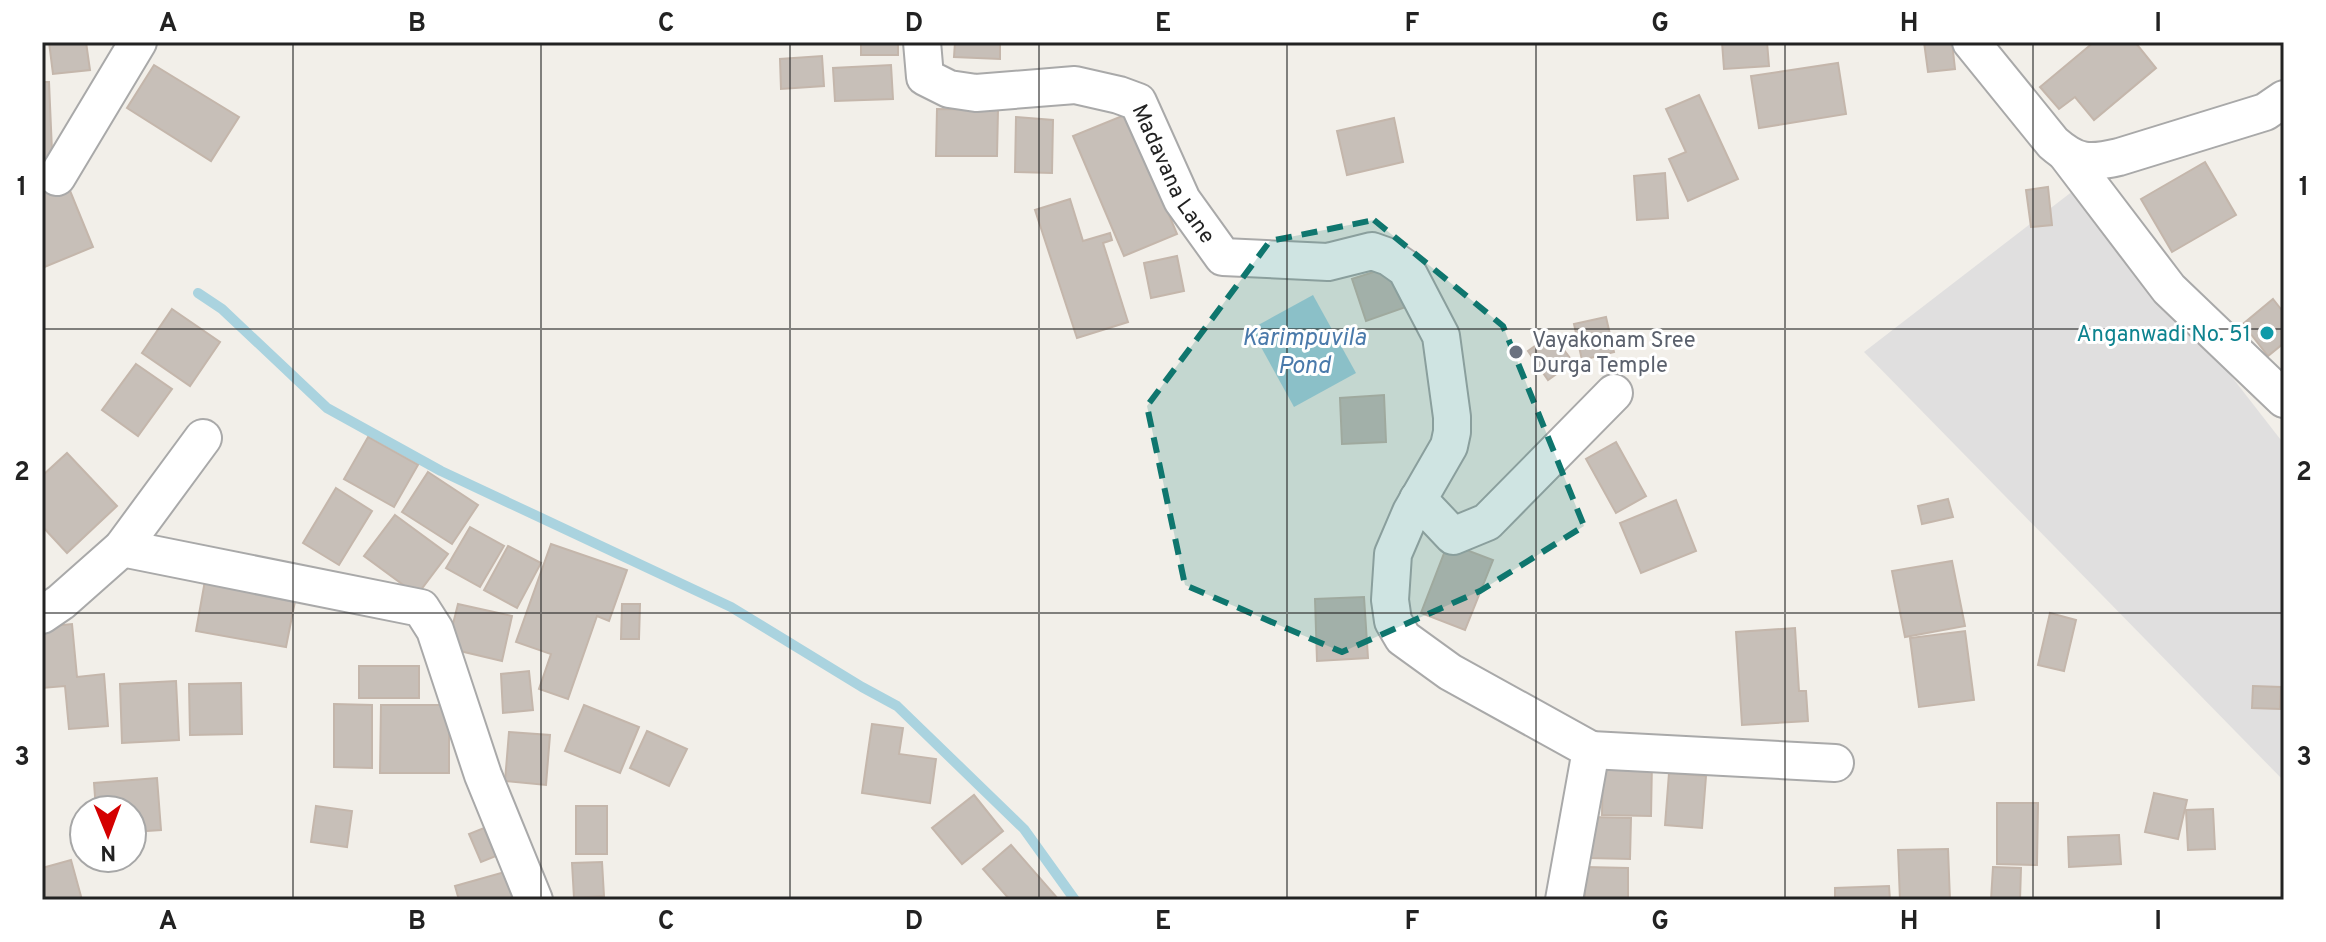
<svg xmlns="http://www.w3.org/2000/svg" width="2326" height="942" viewBox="0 0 2326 942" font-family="Overpass,sans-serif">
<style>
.residential{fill:#e0dfdf}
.water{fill:#aad3df}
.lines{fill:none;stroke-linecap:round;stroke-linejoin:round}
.stream{stroke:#aad3df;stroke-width:10}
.building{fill:#c7bfb8;stroke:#c4b6ab;stroke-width:2}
.minor-casing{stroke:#a9a9a9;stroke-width:40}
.minor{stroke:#fff;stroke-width:36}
.marked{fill:#0f766e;fill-opacity:0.2;stroke:#0f766e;stroke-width:6;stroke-dasharray:16 10;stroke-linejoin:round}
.grid{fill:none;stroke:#222;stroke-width:2;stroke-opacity:0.55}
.culture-dot{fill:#0f9aa8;stroke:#fff;stroke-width:3}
.worship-dot{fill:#6b7280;stroke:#fff;stroke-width:3}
.labels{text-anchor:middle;stroke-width:6;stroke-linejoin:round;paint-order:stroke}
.street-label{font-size:22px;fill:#222;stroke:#fff}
.culture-label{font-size:22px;fill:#0d838f;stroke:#fff;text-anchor:end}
.worship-label{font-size:22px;fill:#5b616d;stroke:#fff;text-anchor:start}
.water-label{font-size:24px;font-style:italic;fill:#4a7aab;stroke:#fff}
.neatline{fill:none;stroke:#222;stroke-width:3}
.grid-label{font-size:26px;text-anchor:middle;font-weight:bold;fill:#222}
</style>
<rect width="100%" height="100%" fill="#f2efe9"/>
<polygon class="residential" points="2082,184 2284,444 2284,781 1864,352"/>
<polygon class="water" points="1313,295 1356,373 1294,407 1251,329"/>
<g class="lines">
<polyline class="stream" points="198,293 222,309 327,408 441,471 731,607 862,687 897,706 1024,829 1075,900"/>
</g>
<g class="building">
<polygon points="49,42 86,42 90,70 53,74"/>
<rect x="861" y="42" width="37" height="13"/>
<polygon points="955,42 1000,42 1000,59 954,57"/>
<polygon points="1722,42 1767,42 1769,66 1724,69"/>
<polygon points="1924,42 1952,42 1955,69 1928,72"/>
<polygon points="2094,42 2135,42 2156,68 2094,120 2075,97 2059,109 2040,87"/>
<polygon points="822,56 824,86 781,89 780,59"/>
<polygon points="1838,63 1846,114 1759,128 1751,76"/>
<polygon points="154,65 239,117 211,161 127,108"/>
<polygon points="891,65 893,99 835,101 833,68"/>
<polygon points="42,82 49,82 53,174 42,175"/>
<polygon points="1699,95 1738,179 1688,201 1669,159 1686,152 1666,109"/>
<polygon points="937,109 998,110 997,156 936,156"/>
<polygon points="1127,114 1177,234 1124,256 1073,136"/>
<polygon points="1016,117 1053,120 1052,173 1015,172"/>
<polygon points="1394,118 1403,162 1347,175 1337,131"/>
<polygon points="2205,162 2236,215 2172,252 2141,199"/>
<polygon points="1665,173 1668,218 1637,220 1634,176"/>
<polygon points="66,181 93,247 42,268 42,191"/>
<polygon points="2048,187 2052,225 2031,227 2026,190"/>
<polygon points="1070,199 1083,241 1110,233 1112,240 1103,243 1128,322 1077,338 1035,210"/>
<polygon points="1177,256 1184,291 1151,298 1144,263"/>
<polygon points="1392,266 1406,307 1366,321 1352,279"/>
<polygon points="2273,299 2284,313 2284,343 2268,356 2243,324"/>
<polygon points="172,309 220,342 190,386 142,353"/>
<polygon points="1606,317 1614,352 1582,360 1574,324"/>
<polygon points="1552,334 1573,362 1548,380 1528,351"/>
<polygon points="136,364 172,389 138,436 102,410"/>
<polygon points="1384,395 1386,442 1342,444 1340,398"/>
<polygon points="368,437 418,465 394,507 344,479"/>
<polygon points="1616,442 1646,496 1616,513 1586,459"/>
<polygon points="67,453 117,506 67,553 42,526 42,476"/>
<polygon points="428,472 478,505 452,544 402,512"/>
<polygon points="336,488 372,511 339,565 303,543"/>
<polygon points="1948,499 1953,517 1922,524 1918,506"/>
<polygon points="1676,500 1696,551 1641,573 1620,523"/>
<polygon points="395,515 448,554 417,595 364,556"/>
<polygon points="470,527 504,546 480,587 446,568"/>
<polygon points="1448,543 1493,560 1465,630 1421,613"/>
<polygon points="551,544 627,570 609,621 597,616 568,699 539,689 551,654 516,642"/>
<polygon points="508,546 541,563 517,608 484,590"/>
<polygon points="1952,561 1965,626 1905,637 1892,571"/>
<polygon points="206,575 297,591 286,647 196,631"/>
<polygon points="1364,597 1368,658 1317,661 1315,599"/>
<polygon points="458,604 512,616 502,661 447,648"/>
<polygon points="622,604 640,604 639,639 621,639"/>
<polygon points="2050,613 2076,620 2064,671 2038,665"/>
<polygon points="72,624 77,677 104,674 108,726 69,729 65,686 42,688 42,627"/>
<polygon points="1795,628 1799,691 1806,691 1808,721 1742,725 1736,632"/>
<polygon points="1965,631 1974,700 1919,707 1910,638"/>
<rect x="359" y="666" width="60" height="32"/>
<polygon points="529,671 533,710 503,713 501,674"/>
<polygon points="176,681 179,740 122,743 120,684"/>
<polygon points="241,683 242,734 190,735 189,684"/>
<polygon points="2253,686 2281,687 2280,709 2252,708"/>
<polygon points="334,704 372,705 372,768 334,767"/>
<polygon points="381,705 449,705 449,773 380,773"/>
<polygon points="584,705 639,727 620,773 565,751"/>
<polygon points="872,724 903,728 899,754 936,759 930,803 862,793"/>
<polygon points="647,731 687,749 669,786 630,768"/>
<polygon points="509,732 550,735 546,785 505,781"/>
<polygon points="1603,760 1652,761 1651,816 1602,815"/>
<polygon points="1669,773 1706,776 1702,828 1665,825"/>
<polygon points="157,778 161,830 132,832 132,810 96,810 94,783"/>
<polygon points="2154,793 2187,800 2178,839 2145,832"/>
<polygon points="974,795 1003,831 962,864 932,828"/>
<polygon points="1997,803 2038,803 2037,865 1997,864"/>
<polygon points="316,806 352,811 347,847 311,842"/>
<rect x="576" y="806" width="31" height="48"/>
<polygon points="2213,809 2215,849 2188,850 2186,810"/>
<polygon points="1590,817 1631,818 1630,859 1589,858"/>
<polygon points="484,828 496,856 481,862 469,834"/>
<polygon points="2119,835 2121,864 2069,867 2068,837"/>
<polygon points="1011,845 1059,900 1010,900 983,869"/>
<polygon points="1948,849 1950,900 1900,900 1898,850"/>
<polygon points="71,860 82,900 42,900 42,868"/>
<polygon points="602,862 604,896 574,898 572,863"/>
<polygon points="1585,867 1628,868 1628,900 1585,900"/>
<polygon points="1993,867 2021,868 2020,900 1991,900"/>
<polygon points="515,869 524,900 459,900 455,886"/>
<polygon points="1889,886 1890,900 1835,900 1835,888"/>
</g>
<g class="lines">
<defs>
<g id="minor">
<path id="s1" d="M922 42 925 77 949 89 976 93 1075 85 1119 95 1138 102 1182 200 1223 257 1328 262 1372 251 1389 257 1406 269 1441 336 1452 417V432L1449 446 1411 512 1393 554 1390 600 1393 621 1403 638 1450 672 1591 750 1564 900"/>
<path d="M1971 42 2053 143C2077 164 2089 164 2119 157L2265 112 2284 99"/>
<polyline points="2067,155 2169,289 2284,399"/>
<polyline points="57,177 138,42"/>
<polyline points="1418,499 1453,536 1487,522 1614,393"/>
<polyline points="122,548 421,608 435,630 483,775 534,900"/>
<polyline points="42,615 61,602 122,548 203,438"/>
<polyline points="1591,750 1835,763"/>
</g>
</defs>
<use href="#minor" class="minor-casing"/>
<use href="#minor" class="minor"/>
</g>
<path class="marked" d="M1374 220 1503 326 1584 526 1480 591 1342 652 1185 585 1147 406 1270 241Z"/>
<path class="grid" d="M293 42V900M541 42V900M790 42V900M1039 42V900M1287 42V900M1536 42V900M1785 42V900M2033 42V900M42 329H2284M42 613H2284"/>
<circle class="culture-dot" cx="2267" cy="333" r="8"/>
<circle class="worship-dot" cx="1516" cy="352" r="8"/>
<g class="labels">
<g class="street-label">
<text dy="8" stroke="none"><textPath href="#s1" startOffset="334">Madavana Lane</textPath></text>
</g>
<g class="culture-label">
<text x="2251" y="341">Anganwadi No. 51</text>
</g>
<g class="worship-label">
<text x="1532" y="347">Vayakonam Sree<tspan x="1532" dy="25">Durga Temple</tspan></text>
</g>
<g class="water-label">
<text x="1304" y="345">Karimpuvila<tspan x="1304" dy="28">Pond</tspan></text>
</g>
</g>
<rect width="2326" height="942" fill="none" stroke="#ffffff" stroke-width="88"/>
<g transform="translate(108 834) rotate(179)"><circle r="38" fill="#ffffff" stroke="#a7a7a7" stroke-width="2"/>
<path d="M0-6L14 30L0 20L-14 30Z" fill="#d40000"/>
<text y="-12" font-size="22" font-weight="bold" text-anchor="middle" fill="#222222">N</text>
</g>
<rect x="44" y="44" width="2238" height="854" class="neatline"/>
<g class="grid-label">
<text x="168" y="31">A</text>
<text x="417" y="31">B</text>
<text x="666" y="31">C</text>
<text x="914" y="31">D</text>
<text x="1163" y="31">E</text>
<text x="1412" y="31">F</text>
<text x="1660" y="31">G</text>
<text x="1909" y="31">H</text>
<text x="2158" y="31">I</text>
<text x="22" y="195">1</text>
<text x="2304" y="195">1</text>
<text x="22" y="480">2</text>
<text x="2304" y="480">2</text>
<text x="22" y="765">3</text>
<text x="2304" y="765">3</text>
<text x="168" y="929">A</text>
<text x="417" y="929">B</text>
<text x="666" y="929">C</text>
<text x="914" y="929">D</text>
<text x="1163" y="929">E</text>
<text x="1412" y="929">F</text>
<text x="1660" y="929">G</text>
<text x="1909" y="929">H</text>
<text x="2158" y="929">I</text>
</g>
</svg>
